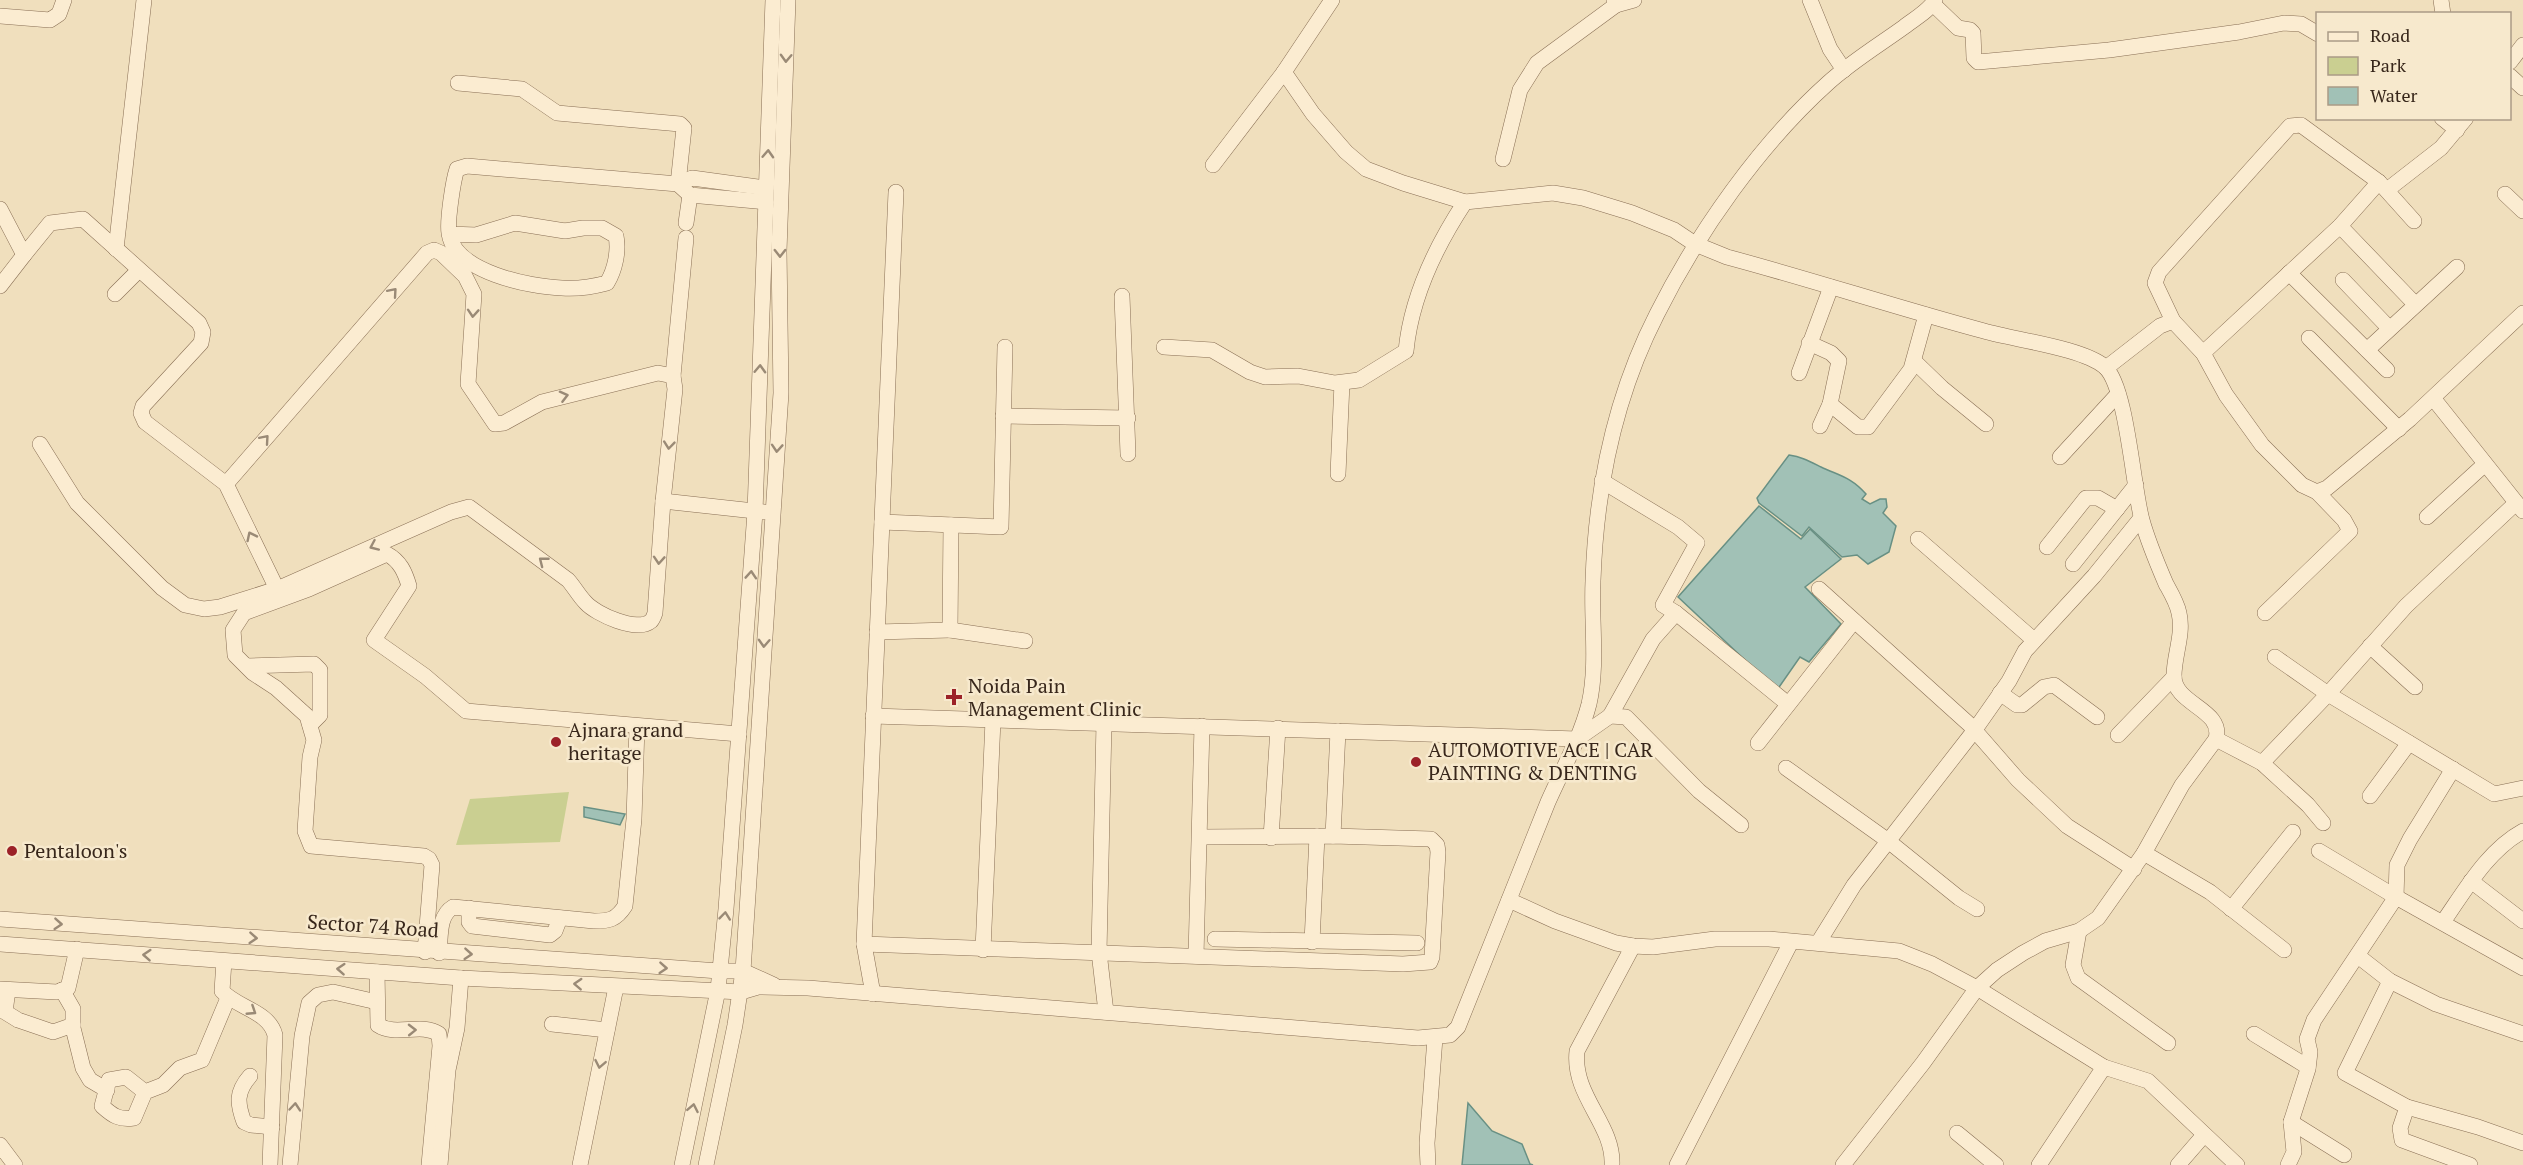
<svg xmlns="http://www.w3.org/2000/svg" width="2523" height="1165" viewBox="0 0 2523 1165" font-family="'PT Serif',serif">
<style>
.green{fill:#cacf91}
.water{fill:#a1c1b6;stroke:#689084;stroke-width:1.5}
.lines{fill:none;stroke-linecap:round;stroke-linejoin:round}
.minor-casing{stroke:#896f55;stroke-width:16}
.minor{stroke:#fbecd1;stroke-width:15}
.oneway{stroke:#9a8a76}
.poi-dot{fill:#9c2228;stroke:#f7e9cd;stroke-width:2}
.labels{text-anchor:middle;stroke-width:5;stroke-linejoin:round;paint-order:stroke}
.poi-label{font-size:20px;fill:#38271b;stroke:#f7e9cd;text-anchor:start}
.street-label{font-size:20px;fill:#38271b;stroke:#f7e9cd}
</style>
<rect width="100%" height="100%" fill="#f0dfbd"/>
<polygon class="green" points="569,792 560,842 456,845 470,799"/>
<g class="water">
<path d="M1789 455C1802 457 1809 461 1821 467 1840 476 1851 477 1866 494L1862 499 1870 504 1880 499H1886L1887 507 1883 513 1896 526 1889 552 1868 564 1857 555 1842 557 1809 527 1802 536 1759 503 1757 498Z"/>
<polygon points="1759,506 1801,539 1810,529 1841,559 1805,587 1841,624 1809,662 1800,657 1777,690 1678,597"/>
<polygon points="584,807 625,814 620,825 584,817"/>
<polygon points="1468,1103 1492,1131 1522,1144 1530,1164 1533,1165 1462,1165"/>
</g>
<g class="lines">
<defs>
<g id="minor">
<polyline points="1810,0 1830,49 1844,70"/>
<polyline points="2441,0 2443,14"/>
<polyline points="1933,4 1958,28 1970,30 1973,33 1974,58 1978,62 2109,50 2239,32 2284,23 2301,24 2318,34"/>
<polyline points="1616,5 1634,0"/>
<polyline points="0,16 50,20 59,14 64,0"/>
<polyline points="2510,62 2523,45"/>
<path d="M1284 72 1313 114 1346 152 1366 169 1403 183 1465 202 1553 193 1583 198 1632 213 1674 230 1695 244 1727 257C1813 280 1898 308 1984 331 2015 340 2083 348 2105 367 2127 387 2133 488 2142 520 2148 542 2157 563 2166 584 2171 593 2177 603 2179 613 2184 634 2174 655 2174 676 2174 705 2224 709 2216 739L2182 785 2144 853 2098 918 2079 931 2045 941 2023 953 1997 970 1977 988 1923 1063 1843 1165"/>
<polyline points="2510,76 2523,88"/>
<polyline points="458,83 522,89 557,113 680,124 684,128 678,184"/>
<polyline points="2442,118 2457,130"/>
<polyline points="1503,159 1520,90 1537,63 1616,5 1614,0"/>
<polyline points="1213,165 1284,72 1332,0"/>
<polyline points="678,184 690,195 766,202"/>
<polyline points="2387,190 2441,148 2466,118"/>
<polyline points="2505,194 2523,211"/>
<polyline points="0,209 24,255 50,223 83,219 199,323 203,332 201,343 143,406 141,413 145,422 226,484 277,589"/>
<polyline points="686,223 690,195"/>
<polyline points="2340,226 2415,304"/>
<path d="M449 234 476 235 515 223 565 231 583 228H602L616 236C619 251 615 270 607 283 592 287 577 289 562 288 530 287 454 272 449 233 447 221 453 181 457 169L467 166 678 184 692 178 766 188"/>
<polyline points="116,249 144,0"/>
<polyline points="2289,273 2387,370"/>
<polyline points="2343,280 2389,328"/>
<polyline points="0,286 24,255"/>
<polyline points="115,294 139,270"/>
<polyline points="1122,296 1128,454"/>
<polyline points="2173,321 2155,283 2159,272 2290,126 2301,125 2379,182 2414,221"/>
<polyline points="2309,338 2399,429"/>
<polyline points="1809,343 1831,353 1839,361 1830,404 1820,426"/>
<path d="M1164 347 1212 350 1250 372 1265 377 1298 376 1335 383 1359 380 1406 351C1411 298 1436 246 1465 202"/>
<polyline points="2367,350 2457,267"/>
<polyline points="2203,353 2340,226 2379,182"/>
<polyline points="1914,361 1942,388 1986,424"/>
<polyline points="2106,368 2160,326 2173,321 2203,353 2226,395 2262,445 2302,485 2317,492 2327,488 2410,419 2523,313"/>
<polyline points="1799,373 1831,287"/>
<polyline points="673,376 686,238"/>
<polyline points="2433,398 2523,511"/>
<polyline points="1830,404 1858,427 1868,427 1911,369 1926,315"/>
<polyline points="1003,416 1128,418"/>
<path d="M40 444 77 503 162 588 185 605 204 609 220 607 277 589 451 512 469 507 568 580C575 588 579 596 586 603 596 614 637 633 651 621 653 619 654 616 655 613L663 501 675 389 673 376 658 373 542 402 504 423 495 424 468 384 474 294 465 276 441 253 434 250 427 253 226 484"/>
<polyline points="2060,457 2118,394"/>
<polyline points="1338,474 1342,383"/>
<polyline points="1602,481 1678,527 1697,543 1663,605 1676,613"/>
<polyline points="663,501 764,512"/>
<polyline points="2427,517 2485,464"/>
<polyline points="882,522 1001,527 1005,347"/>
<polyline points="1918,539 2034,640"/>
<polyline points="2047,547 2086,498 2098,498 2117,509"/>
<polyline points="2073,564 2136,485"/>
<polyline points="1819,589 1970,725 2018,780 2067,826 2134,869"/>
<polyline points="2265,613 2350,531 2344,520 2317,492"/>
<polyline points="950,630 1025,641"/>
<polyline points="877,632 950,630 951,525"/>
<polyline points="2370,646 2415,687"/>
<polyline points="2275,657 2328,694 2494,794 2523,788"/>
<polyline points="247,666 314,664 320,670 320,715 310,725"/>
<polyline points="2000,693 2017,705 2022,705 2044,687 2054,685 2097,717"/>
<polyline points="873,716 1577,739 1610,716 1626,717 1699,791 1741,825"/>
<polyline points="1610,716 1653,639 1676,613 1788,704"/>
<polyline points="1104,723 1099,952 1106,1012"/>
<polyline points="2118,735 2174,677"/>
<polyline points="2216,739 2262,763 2308,805 2323,823"/>
<polyline points="1758,743 1854,621"/>
<polyline points="2262,763 2328,694 2406,606 2516,503"/>
<polyline points="1786,768 1887,840 1959,898 1977,909"/>
<polyline points="2370,796 2409,743"/>
<polyline points="1333,836 1338,731"/>
<polyline points="1271,838 1278,728"/>
<polyline points="2319,851 2396,897"/>
<polyline points="2144,853 2210,892 2284,950"/>
<polyline points="2471,881 2523,921"/>
<polyline points="2396,897 2397,865 2410,839 2453,769"/>
<polyline points="1509,900 1555,921 1616,943 1633,946 1653,947 1715,939 1769,939 1899,951 1932,964 1977,988 2104,1067 2148,1081 2237,1165"/>
<polyline points="469,908 469,922 472,926 550,935 555,931 560,918"/>
<polyline points="2231,909 2293,832"/>
<polyline points="0,919 719,971 743,971 774,985"/>
<path d="M2443 922C2466 889 2488 850 2523 831"/>
<polyline points="2079,931 2073,965 2078,978 2168,1043"/>
<polyline points="1215,939 1417,943"/>
<polyline points="1312,942 1317,836"/>
<polyline points="1818,943 1854,885 1974,731 2009,681 2025,651 2094,576 2141,518"/>
<path d="M0 944 461 978 741 992 758 987 808 988 1418 1038 1450 1035 1458 1027C1488 952 1518 877 1548 802 1562 770 1580 739 1589 704 1598 665 1591 621 1593 581 1596 487 1614 398 1657 314 1698 232 1760 144 1828 83 1851 62 1879 45 1904 27 1914 19 1929 11 1935 0"/>
<polyline points="864,944 1403,964 1430,962 1432,957 1438,852 1437,845 1431,839 1333,836 1201,837"/>
<polyline points="983,950 993,720"/>
<path d="M425 952 432 865 429 859 424 856 311 846 305 831 310 757 314 740 307 716 276 688 253 673 235 655 233 630 244 613 309 589 387 554C400 561 405 572 409 586L374 640 425 676 466 711 739 734"/>
<path d="M439 953C441 937 438 916 453 907L594 921C609 921 616 920 625 906L634 819 637 726"/>
<polyline points="1196,956 1202,726"/>
<polyline points="2358,956 2390,981 2436,1004 2523,1034"/>
<path d="M224 961 222 991C237 1008 269 1011 275 1035L270 1165"/>
<path d="M377 972 378 1025C396 1037 421 1022 439 1034L440 1046 429 1165"/>
<polyline points="2390,981 2345,1073 2407,1107 2478,1127 2523,1143"/>
<polyline points="0,989 57,992 68,988 77,949"/>
<polyline points="8,990 5,1012 18,1020 53,1032 73,1025"/>
<polyline points="62,990 73,1009 73,1028 83,1068 90,1080 107,1090"/>
<polyline points="873,994 864,944 896,192"/>
<polyline points="552,1024 607,1030"/>
<polyline points="2254,1034 2308,1067"/>
<path d="M250 1076C236 1092 237 1103 244 1122L251 1125 272 1127"/>
<path d="M145 1092 134 1118C119 1120 113 1116 102 1106L109 1080 126 1077 145 1092 163 1085 180 1068 202 1060 228 998"/>
<polyline points="2407,1107 2400,1128 2402,1140 2470,1165"/>
<polyline points="2291,1122 2344,1155"/>
<polyline points="1957,1133 1996,1165"/>
<polyline points="0,1145 15,1165"/>
<polyline points="290,1165 302,1036 309,1003 318,995 333,992 377,1002"/>
<polyline points="440,1165 448,1070 457,1028 461,978"/>
<polyline points="580,1165 616,987"/>
<polyline points="682,1165 718,990 726,909 755,512 773,0"/>
<polyline points="706,1165 735,1025 743,971 781,393 779,251 788,0"/>
<polyline points="1428,1165 1427,1143 1435,1038"/>
<path d="M1612 1165C1614 1124 1572 1096 1577 1051L1633 946"/>
<polyline points="1677,1165 1791,942"/>
<polyline points="2039,1165 2104,1067"/>
<polyline points="2178,1165 2204,1135"/>
<polyline points="2288,1165 2294,1152 2291,1122 2308,1069 2310,1052 2307,1039 2314,1020 2396,897 2523,968"/>
</g>
</defs>
<use href="#minor" class="minor-casing"/>
<use href="#minor" class="minor"/>
</g>
<defs><path id="oneway-chevron" d="M-2-3.5L2.5 0L-2 3.5" fill="none" stroke-width="1.6" stroke-linecap="round" stroke-linejoin="round" transform="scale(1.5)"/></defs>
<g class="oneway">
<use href="#oneway-chevron" transform="translate(786 58) rotate(92)"/>
<use href="#oneway-chevron" transform="translate(768 154) rotate(-87)"/>
<use href="#oneway-chevron" transform="translate(780 253) rotate(90)"/>
<use href="#oneway-chevron" transform="translate(393 292) rotate(-49)"/>
<use href="#oneway-chevron" transform="translate(473 313) rotate(94)"/>
<use href="#oneway-chevron" transform="translate(760 369) rotate(-88)"/>
<use href="#oneway-chevron" transform="translate(564 396) rotate(-14)"/>
<use href="#oneway-chevron" transform="translate(265 439) rotate(-49)"/>
<use href="#oneway-chevron" transform="translate(669 445) rotate(96)"/>
<use href="#oneway-chevron" transform="translate(777 448) rotate(94)"/>
<use href="#oneway-chevron" transform="translate(251 536) rotate(-116)"/>
<use href="#oneway-chevron" transform="translate(374 546) rotate(156)"/>
<use href="#oneway-chevron" transform="translate(659 560) rotate(94)"/>
<use href="#oneway-chevron" transform="translate(543 561) rotate(-142)"/>
<use href="#oneway-chevron" transform="translate(751 575) rotate(-86)"/>
<use href="#oneway-chevron" transform="translate(764 643) rotate(93)"/>
<use href="#oneway-chevron" transform="translate(725 916) rotate(-84)"/>
<use href="#oneway-chevron" transform="translate(58 924) rotate(4)"/>
<use href="#oneway-chevron" transform="translate(253 938) rotate(4)"/>
<use href="#oneway-chevron" transform="translate(468 954) rotate(4)"/>
<use href="#oneway-chevron" transform="translate(147 955) rotate(-176)"/>
<use href="#oneway-chevron" transform="translate(663 968) rotate(4)"/>
<use href="#oneway-chevron" transform="translate(341 969) rotate(-176)"/>
<use href="#oneway-chevron" transform="translate(578 984) rotate(-177)"/>
<use href="#oneway-chevron" transform="translate(252 1011) rotate(33)"/>
<use href="#oneway-chevron" transform="translate(412 1030) rotate(-1)"/>
<use href="#oneway-chevron" transform="translate(600 1064) rotate(101)"/>
<use href="#oneway-chevron" transform="translate(295 1107) rotate(-85)"/>
<use href="#oneway-chevron" transform="translate(693 1108) rotate(-79)"/>
</g>
<g class="poi-dot">
<path d="M951 688h6v6h6v6h-6v6h-6v-6h-6v-6h6z"/>
<circle cx="556" cy="742" r="6"/>
<circle cx="1416" cy="762" r="6"/>
<circle cx="12" cy="851" r="6"/>
</g>
<g class="labels">
<g class="poi-label">
<text x="968" y="693">Noida Pain<tspan x="968" dy="23">Management Clinic</tspan></text>
<text x="568" y="737">Ajnara grand<tspan x="568" dy="23">heritage</tspan></text>
<text x="1428" y="757">AUTOMOTIVE ACE | CAR<tspan x="1428" dy="23">PAINTING &amp; DENTING</tspan></text>
<text x="24" y="858">Pentaloon's</text>
</g>
<g class="street-label">
<text transform="translate(373 926) rotate(4)" y="7">Sector 74 Road</text>
</g>
</g>
<rect x="2316" y="12" width="195" height="108" fill="#f7e9cd" stroke="#ab9b86" stroke-width="1.5"/>
<rect x="2328" y="32" width="30" height="9" fill="#fbecd1" stroke="#ab9b86" stroke-width="1.5"/>
<text x="2370" y="42" font-size="18" fill="#38271b">Road</text>
<rect x="2328" y="57" width="30" height="18" fill="#cacf91" stroke="#ab9b86" stroke-width="1.5"/>
<text x="2370" y="72" font-size="18" fill="#38271b">Park</text>
<rect x="2328" y="87" width="30" height="18" fill="#a1c1b6" stroke="#ab9b86" stroke-width="1.5"/>
<text x="2370" y="102" font-size="18" fill="#38271b">Water</text>
</svg>
